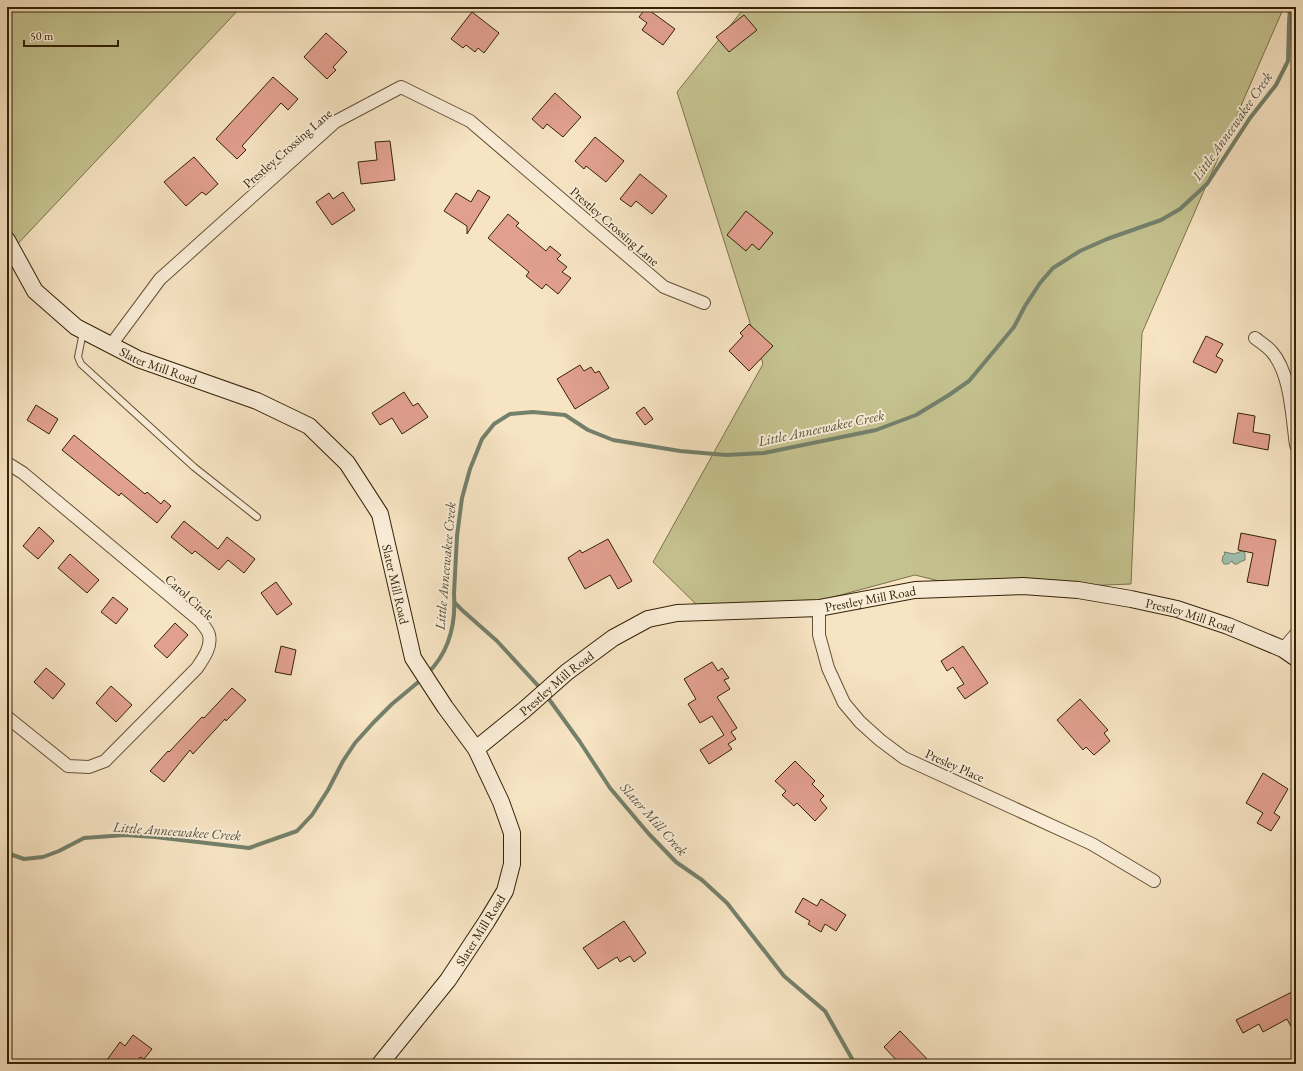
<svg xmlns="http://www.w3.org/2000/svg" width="1303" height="1071" viewBox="0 0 1303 1071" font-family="'EB Garamond',serif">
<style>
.green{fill:#c4c28f;stroke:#7c724a}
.water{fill:#9ebfae;stroke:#74806b}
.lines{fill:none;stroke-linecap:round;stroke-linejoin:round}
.stream{stroke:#74806b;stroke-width:4}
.building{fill:#e1a08f;stroke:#342206}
.lane-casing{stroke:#655235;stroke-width:8}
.street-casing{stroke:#655235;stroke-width:14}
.secondary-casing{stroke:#342206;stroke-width:18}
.lane{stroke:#faedd8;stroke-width:6}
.street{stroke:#faedd8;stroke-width:12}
.secondary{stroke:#faedd8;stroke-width:16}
.labels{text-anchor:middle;stroke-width:4;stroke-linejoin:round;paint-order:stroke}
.street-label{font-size:13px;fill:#342206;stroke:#faedd8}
.water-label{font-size:14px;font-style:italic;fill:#545138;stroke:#faedd8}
</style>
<rect width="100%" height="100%" fill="#f7e4c3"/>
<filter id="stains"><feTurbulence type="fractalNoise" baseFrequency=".005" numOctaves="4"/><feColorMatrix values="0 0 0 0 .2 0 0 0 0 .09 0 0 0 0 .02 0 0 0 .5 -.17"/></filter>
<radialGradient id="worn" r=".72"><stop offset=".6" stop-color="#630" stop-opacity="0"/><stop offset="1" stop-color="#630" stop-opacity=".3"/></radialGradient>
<g class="green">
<polygon points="7,7 241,7 12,250 7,240"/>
<polygon points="745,7 1284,7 1142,333 1131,584 976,590 915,575 807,604 704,612 653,562 763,364 677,92"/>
</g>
<polygon class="water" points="1242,551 1245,553 1245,560 1240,562 1237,564 1234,564 1232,561 1228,564 1224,564 1222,561 1223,556 1225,554 1224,552 1234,554"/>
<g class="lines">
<g class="stream">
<polyline points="455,603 462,610 497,641 542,690"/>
<path d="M428 673C449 652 456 623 454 594L457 536 462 498 470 469 482 439 494 424 510 414 533 412 565 415 588 430 613 440 680 451 726 455 764 453 876 430 916 415 949 395 969 381 1014 327 1025 306 1040 283 1053 268 1080 251 1107 239 1161 220 1180 209 1207 184 1250 118 1276 85 1288 61 1289 23 1290 7"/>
<polyline points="546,695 580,742 610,788 648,833 676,862 702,880 727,903 784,976 825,1011 855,1064"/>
<polyline points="7,853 24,859 43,857 59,851 84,838 125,835 155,837 249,848 297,831 312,815 328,790 343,761 355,743 373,723 392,704 422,679"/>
</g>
</g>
<g class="building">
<polygon points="646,8 675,29 663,45 642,30 647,23 639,17"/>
<polygon points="472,12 499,33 484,53 478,48 475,52 466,45 463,48 451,39"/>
<polygon points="744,15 757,30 729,52 716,37"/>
<polygon points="326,33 347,52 333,67 336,70 327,79 304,57"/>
<polygon points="273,77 298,99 288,110 281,103 242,146 246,150 237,159 216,139"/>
<polygon points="555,93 581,117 563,137 547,124 543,129 532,119"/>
<polygon points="595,137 624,161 606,182 586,166 584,169 575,161"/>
<polygon points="390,141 395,180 361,184 358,162 377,160 375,142"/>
<polygon points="194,157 218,184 206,195 202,192 186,206 164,182"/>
<polygon points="640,174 667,196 652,214 636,201 631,207 620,199"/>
<polygon points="478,190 490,197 467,234 467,226 444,211 456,193 471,202"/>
<polygon points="343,192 355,210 332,225 316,202 329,193 333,199"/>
<polygon points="746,211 773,233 759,250 752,244 746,251 727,235"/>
<polygon points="508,214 519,223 516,226 546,251 550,246 561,255 557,259 567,267 562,272 571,278 558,294 546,284 542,289 526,276 529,272 488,238"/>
<polygon points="749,324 773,346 749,371 729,351 743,336 740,333"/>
<polygon points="1206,336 1223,344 1216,356 1223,360 1216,373 1193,362"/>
<polygon points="580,365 584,371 591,367 595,373 599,371 609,388 575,409 557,379"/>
<polygon points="404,392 413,406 418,403 428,417 402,434 392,418 380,425 372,413"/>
<polygon points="36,405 58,419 49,434 27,420"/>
<polygon points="644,407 653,419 645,425 636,413"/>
<polygon points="1238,413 1255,416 1253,432 1270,435 1268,450 1233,443"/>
<polygon points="74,435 145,494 147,492 161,504 164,500 171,506 157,523 121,493 119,496 62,450"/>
<polygon points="184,521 218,549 227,537 255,559 244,573 228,560 219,570 195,551 192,554 171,537"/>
<polygon points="39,527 54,541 38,559 23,546"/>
<polygon points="1241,533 1276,540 1268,586 1247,582 1253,553 1238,550"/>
<polygon points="608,539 632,581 618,589 610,575 585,589 568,558 580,550 582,553"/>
<polygon points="70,554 99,580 87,593 58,568"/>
<polygon points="276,582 292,604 277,615 261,593"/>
<polygon points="113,597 128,609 116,624 101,612"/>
<polygon points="175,623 188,635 167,658 154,646"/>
<polygon points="281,646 296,650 291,675 275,672"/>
<polygon points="963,646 988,683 965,699 957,688 964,684 953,667 947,671 941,661"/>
<polygon points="712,662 718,671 722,668 729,678 724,680 730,689 717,697 737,728 731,732 736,739 728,744 732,749 709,764 700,750 724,735 712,716 700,723 688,704 696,699 684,679"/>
<polygon points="46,668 65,684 53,699 34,682"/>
<polygon points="111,686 132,705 116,722 96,703"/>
<polygon points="232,688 246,700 226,721 225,719 193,754 190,750 164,782 150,771 168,751 169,752 202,717 204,718"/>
<polygon points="1080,699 1108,730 1104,733 1110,741 1094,755 1086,747 1083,750 1057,720"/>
<polygon points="795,761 815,781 812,784 824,796 820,800 827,808 815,821 797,803 794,806 782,795 786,791 775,781"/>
<polygon points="1263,773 1288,789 1274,813 1280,817 1271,831 1257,823 1263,813 1246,803"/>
<polygon points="803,898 817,906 821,899 846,915 836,931 825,924 821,932 808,924 810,921 795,912"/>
<polygon points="624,921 646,953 634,962 630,956 620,962 617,957 598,969 583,948"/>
<polygon points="1292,992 1296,999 1296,1036 1287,1019 1263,1032 1259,1024 1243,1033 1236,1020"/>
<polygon points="900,1031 932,1064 900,1064 884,1047"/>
<polygon points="133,1035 152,1049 144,1059 140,1057 135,1064 104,1064 120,1042 125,1046"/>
</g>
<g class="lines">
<defs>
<polyline id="lane" points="83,332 78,357 81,364 194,467 257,517"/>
<g id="street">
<path d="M1255 338C1260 342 1267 346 1272 352 1291 374 1292 417 1296 445"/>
<polyline points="111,345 160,279 335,122 401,87 470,121 664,287 704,303"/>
<path d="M7 463 23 473 200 621C203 625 208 630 209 635 212 647 203 659 197 668L105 761 89 767 68 766 7 717"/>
<polyline points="819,608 819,635 828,668 844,703 860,722 880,740 904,758 1092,844 1154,881"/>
<polyline points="1283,649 1296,634"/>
</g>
<g id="secondary">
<path id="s1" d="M7 240 35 291 76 327 138 359 257 401 309 426 347 463 380 514 413 658 445 707 476 749 501 802 512 833V864L505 891 487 921 448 980 380 1064"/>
<path id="s2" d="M476 749 524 710 567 672 613 638 648 619 677 613 819 608 915 590 1023 586 1078 590 1131 599 1177 609 1228 626 1283 649 1296 658"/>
</g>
</defs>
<use href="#lane" class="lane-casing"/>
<use href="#street" class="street-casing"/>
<use href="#secondary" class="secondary-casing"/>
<use href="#lane" class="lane"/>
<use href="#street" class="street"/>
<use href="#secondary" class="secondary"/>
</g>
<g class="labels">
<g class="street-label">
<text transform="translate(287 148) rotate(-41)" y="5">Prestley Crossing Lane</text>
<text transform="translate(615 226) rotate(41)" y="5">Prestley Crossing Lane</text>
<text dy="5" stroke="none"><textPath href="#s1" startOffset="204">Slater Mill Road</textPath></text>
<text dy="5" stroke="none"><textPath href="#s1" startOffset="552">Slater Mill Road</textPath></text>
<text transform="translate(190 597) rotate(42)" y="5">Carol Circle</text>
<text dy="5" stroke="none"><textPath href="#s2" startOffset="440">Prestley Mill Road</textPath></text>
<text dy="5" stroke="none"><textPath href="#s2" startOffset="764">Prestley Mill Road</textPath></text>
<text dy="5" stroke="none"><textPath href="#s2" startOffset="104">Prestley Mill Road</textPath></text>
<text transform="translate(955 765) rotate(24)" y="5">Presley Place</text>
<text transform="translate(480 930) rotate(-58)" y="5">Slater Mill Road</text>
</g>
<g class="water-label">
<text transform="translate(1232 126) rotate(-55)" y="5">Little Anneewakee Creek</text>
<text transform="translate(821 428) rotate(-12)" y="5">Little Anneewakee Creek</text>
<text transform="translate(445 566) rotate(-85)" y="5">Little Anneewakee Creek</text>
<text transform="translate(654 819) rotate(48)" y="5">Slater Mill Creek</text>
<text transform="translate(177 831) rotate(4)" y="5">Little Anneewakee Creek</text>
</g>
</g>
<rect width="1303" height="1071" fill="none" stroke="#f7e4c3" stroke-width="24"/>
<rect x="8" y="8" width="1287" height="1055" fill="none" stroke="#342206" stroke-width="2"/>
<rect x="12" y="12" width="1279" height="1047" fill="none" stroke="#342206"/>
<path d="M24 40v6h94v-6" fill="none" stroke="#342206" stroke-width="2"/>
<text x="30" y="40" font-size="12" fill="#342206" stroke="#faedd8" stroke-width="3" paint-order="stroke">50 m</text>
<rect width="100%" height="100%" filter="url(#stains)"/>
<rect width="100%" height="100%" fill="url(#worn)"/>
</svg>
